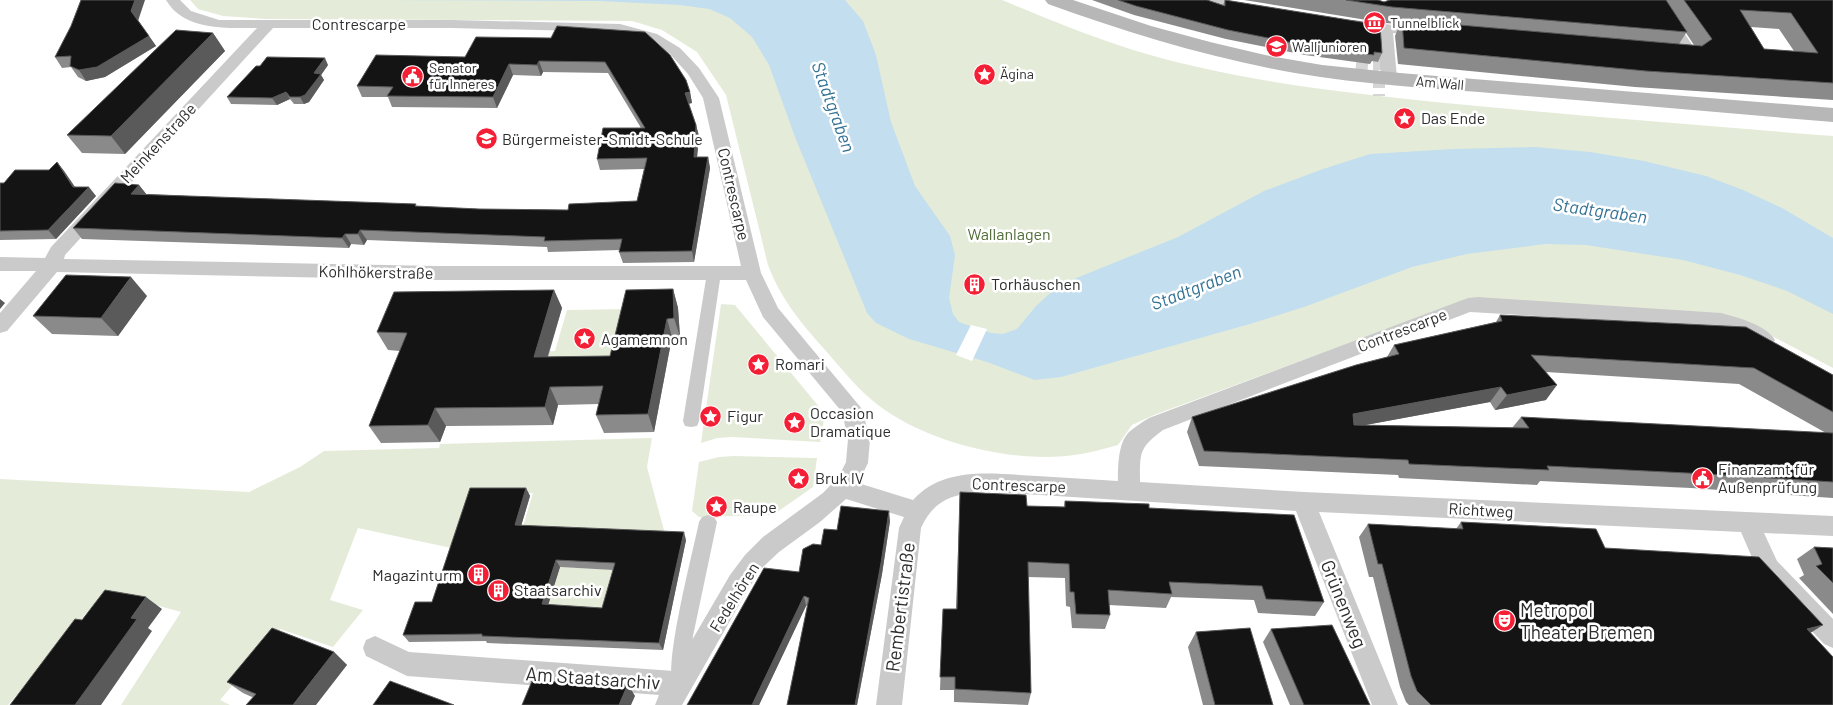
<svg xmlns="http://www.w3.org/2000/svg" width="1833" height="705" viewBox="0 0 1833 705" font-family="Barlow,sans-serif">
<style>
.green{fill:#e4ecd9}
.water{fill:#c3deee}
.pier{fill:#fff}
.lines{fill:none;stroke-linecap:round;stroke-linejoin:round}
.pedestrian-tunnel{stroke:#d5d5d5;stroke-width:12;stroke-dasharray:12 6;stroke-linecap:butt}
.pedestrian{fill:#cacaca;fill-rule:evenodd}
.minor{fill:#cacaca;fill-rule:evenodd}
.secondary{fill:#b7b7b7;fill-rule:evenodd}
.wall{fill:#8a8a8a;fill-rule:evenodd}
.shaded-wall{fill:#5a5a5a}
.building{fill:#141414;stroke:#5a5a5a;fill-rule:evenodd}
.labels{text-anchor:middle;stroke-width:5;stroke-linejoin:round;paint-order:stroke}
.far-poi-label{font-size:14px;fill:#2d2d2d;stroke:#fff;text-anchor:start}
.far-street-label{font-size:14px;fill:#2d2d2d;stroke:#fff}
.street-label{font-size:16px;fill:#2d2d2d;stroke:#fff}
.poi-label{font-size:16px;fill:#2d2d2d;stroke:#fff;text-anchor:start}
.park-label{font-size:16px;fill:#516c37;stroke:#fff}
.water-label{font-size:18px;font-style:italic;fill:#347295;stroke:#fff}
.near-street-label{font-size:19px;fill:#2d2d2d;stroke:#fff}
.near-poi-label{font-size:19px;fill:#2d2d2d;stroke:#fff;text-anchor:start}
</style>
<rect width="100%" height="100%" fill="#fff"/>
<g class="green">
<path d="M190 0H1002C1045 18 1089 36 1133 50 1238 82 1347 93 1456 104 1581 116 1707 126 1833 136V368L1745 322 1471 298 1154 415 1132 425 1118 445C1106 448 1093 452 1081 454 1018 465 929 444 878 405 858 390 842 369 825 350 802 324 780 298 768 265L726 95 697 52 662 30 632 21 266 19 223 16 198 9Z"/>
<polygon points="721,304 735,305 825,414 820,442 732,437 717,438 701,443"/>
<polygon points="629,309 614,371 474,353 555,351 567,310"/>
<polygon points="652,438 647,467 665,534 522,530 533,493 474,494 456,549 358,528 330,600 363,610 333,647 280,629 220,700 230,705 121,705 181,612 105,591 8,705 0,705 0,479 249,492 300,467 324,451 439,448 440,444"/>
<polygon points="734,456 817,458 813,487 773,515 699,517 692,511 699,462 719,457"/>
<polygon points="560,567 618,570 606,615 546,612"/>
</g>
<polygon class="water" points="374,0 845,0 863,21 876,55 891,122 915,186 950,236 955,255 949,298 953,314 959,322 991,333 1003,334 1017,329 1036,306 1059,285 1178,237 1264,191 1323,169 1370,154 1453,149 1535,147 1590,152 1644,161 1706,176 1743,190 1782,208 1833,238 1833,314 1787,291 1740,275 1683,260 1586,245 1545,244 1467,254 1412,267 1304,307 1250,324 1061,377 1035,380 987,362 909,339 876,323 867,313 795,137 769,65 752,37 730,18 709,9 680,5 598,1"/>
<polygon class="pier" points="971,325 987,329 972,361 956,355"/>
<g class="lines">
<g class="pedestrian-tunnel">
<polyline points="1379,40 1379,96"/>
<polyline points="1356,65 1379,68"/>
</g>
<g class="pedestrian">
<polygon points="714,268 719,269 721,273 699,421 697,426 691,427 685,426 683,421 707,273 709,269"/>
<path d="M708 515 714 517 717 522 693 636 690 678 687 685 680 687 673 685C664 662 693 552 699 522L702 517Z"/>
</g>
<g class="minor">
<path d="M166 0H180L191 11 219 20H452L620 24 657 34 680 48 699 68 719 98 761 273 778 308 862 409 870 439 868 463 858 483 913 500C944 465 996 474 1037 476 1064 478 1091 479 1118 481 1118 466 1118 443 1129 432 1135 427 1142 422 1149 418L1468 298 1478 297 1721 313C1736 317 1767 325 1775 340L1772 345C1756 350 1737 332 1721 327L1470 312 1163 430C1139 448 1140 452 1140 482L1304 492 1833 516V536L1764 533 1777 561 1833 619V648L1824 644 1760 576 1741 532 1319 512 1398 705H1372L1296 511 978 491C950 496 934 500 921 528L902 705H876L899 528 904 517 846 499 820 522 779 552 761 569 747 591 682 705H655L659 695 407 676 366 656 363 648 366 640 375 636 409 652 674 671 730 575 745 555 763 537 823 493 839 476 846 462 848 439 842 412 763 317 746 280H437L57 272 7 331 0 333V313L36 271H0V257L45 258 51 247 257 28C226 28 184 31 166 0ZM273 28H452L620 32 647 40 670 54 688 74 703 98 741 266H437L64 259 65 255Z"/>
<polygon points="1199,0 1227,0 1256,6 1258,9 1256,12 1251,13 1201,3"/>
<polygon points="1648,0 1662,0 1699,55 1696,58 1686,58"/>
<polygon points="1354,20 1424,29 1429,30 1431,33 1429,36 1424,37 1393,33 1397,78 1394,81 1384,81 1381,78 1378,31 1349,27 1347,24 1349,21"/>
</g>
<path class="secondary" d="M1045 0H1073L1151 26 1210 42 1265 55 1322 65 1400 73 1833 108V122C1723 113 1612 103 1502 94 1433 88 1363 85 1295 73 1210 58 1128 33 1048 4Z"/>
</g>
<g class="wall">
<polygon points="1092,0 1207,0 1223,5 1225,0 1382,53 1378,62 1372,61 1370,64 1305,55 1226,39 1134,15"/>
<path d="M1244 0H1379L1384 2 1388 0H1833V100L1635 87 1398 64 1395 36 1400 24 1385 23ZM1751 27 1779 29 1794 51 1764 49ZM1686 33 1694 45 1679 44Z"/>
<polygon points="138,20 156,46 105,77 86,81 78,77 71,67 62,68 55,57"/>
<polygon points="213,33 225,51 125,154 82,153 67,135"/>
<polygon points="551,38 690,92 692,103 688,104 696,125 699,136 697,157 708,157 710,168 694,262 623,263 619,252 620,250 548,252 547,247 367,240 364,245 351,244 349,248 82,239 73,228 139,185 146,194 479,209 568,210 637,201 644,169 600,170 597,159 641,128 608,73 543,72 541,76 513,75 497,108 392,107 388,97 362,97 357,86 465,57"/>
<polygon points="328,65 321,75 324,80 309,102 304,104 294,104 290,99 277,105 231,104 227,97"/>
<polygon points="57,162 64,171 75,187 96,196 56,239 0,240 0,183 4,183 49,170"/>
<polygon points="673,289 678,308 680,337 672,337 654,432 604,433 596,415 599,404 558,405 553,425 446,426 440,442 381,443 369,426 400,351 388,350 377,332 554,290 562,308 548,357 610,356"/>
<polygon points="147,296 118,336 52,334 33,316"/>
<path d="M1500 315 1833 375V498L1691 488 1540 481 1537 485 1399 478 1398 475 1199 466 1187 432 1192 417 1387 357 1394 345 1496 322ZM1546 372 1739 384 1826 433 1521 417 1512 428 1365 425 1490 402 1495 410 1546 400Z"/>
<path d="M526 488 530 496 521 526 686 540 663 650 487 643 486 641 409 642 403 635 432 602ZM560 567 613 570 602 608 548 605Z"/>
<polygon points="960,492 1027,506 1064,507 1065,501 1149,508 1324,602 1315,616 1258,613 1254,600 1171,597 1166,608 1109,605 1110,615 1105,629 1072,628 1070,607 1066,606 1065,578 1028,577 1031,693 1028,705 954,702 954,690 940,690 943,609 956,609"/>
<polygon points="890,521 882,574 857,705 787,705 808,606 806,606 759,705 687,705 821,545 837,530"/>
<polygon points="1461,522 1605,548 1810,633 1833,705 1409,705 1406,702 1400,687 1373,577 1369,577 1359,537 1368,524 1456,529"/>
<polygon points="1814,547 1833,548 1833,614 1799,578 1804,575 1797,559"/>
<polygon points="1271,629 1370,705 1290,705 1263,642"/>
<polygon points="1196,632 1273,705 1203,705 1188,647"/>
<polygon points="334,652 347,665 252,697 243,693 227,682"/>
</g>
<g class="shaded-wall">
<polygon points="135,0 145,0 138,21 131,11"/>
<polygon points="213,33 225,51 125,154 111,136"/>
<polygon points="149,36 156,46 105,77 86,81 79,70"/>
<polygon points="325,58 328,65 321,75 324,80 309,102 304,104 300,97 314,73"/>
<polygon points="539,61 543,72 541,76 537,65"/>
<polygon points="509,64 513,75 497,108 493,97"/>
<polygon points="286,92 290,99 277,105 272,98"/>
<polygon points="690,92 692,103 687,104 685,93"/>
<polygon points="696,125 699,136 696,168 694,157"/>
<polygon points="708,157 710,168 694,262 692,251"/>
<polygon points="57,162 64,171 81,196 73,187"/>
<polygon points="139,185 147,195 131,194"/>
<polygon points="89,187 96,196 56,239 48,230"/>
<polygon points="360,230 367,240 364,245 358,234"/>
<polygon points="345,234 351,244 349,248 342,238"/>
<polygon points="131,277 147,296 118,336 101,318"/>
<polygon points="673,289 678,308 680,337 674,318"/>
<polygon points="554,290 562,308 542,375 534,357"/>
<polygon points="0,299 5,303 0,309"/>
<polygon points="667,319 672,337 654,432 648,414"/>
<polygon points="1557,385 1546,400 1495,410 1507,395"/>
<polygon points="550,387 558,405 553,425 545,407"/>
<polygon points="1501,387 1490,402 1344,429 1353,414"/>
<polygon points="435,408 446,426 440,442 428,425"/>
<polygon points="526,488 530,496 519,533 515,525"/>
<polygon points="889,511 890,521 882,574 857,705 855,705"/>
<polygon points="684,532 686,540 663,650 659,643"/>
<polygon points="556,560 560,567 546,612 542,604"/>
<polygon points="804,596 806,606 759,705 752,705"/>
<polygon points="146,597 162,609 148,628 152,631 101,705 75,705 131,618"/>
<polygon points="1823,625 1804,637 1807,629"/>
<polygon points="334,652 347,665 316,705 293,705"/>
<polygon points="628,684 635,696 631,705 619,705"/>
</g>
<g class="building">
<polygon points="81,0 135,0 131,11 149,36 97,67 79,70 70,66 71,56 55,57 71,26"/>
<polygon points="1118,0 1207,0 1225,6 1225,0 1380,25 1382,53 1374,52 1374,55 1308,46 1228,30 1136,6"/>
<polygon points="1346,0 1378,0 1384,2 1390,0 1666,0 1687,32 1392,7"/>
<path d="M1684 0H1833V83L1646 71 1404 48 1402 20 1702 46 1712 39ZM1740 10 1791 13 1818 53 1764 49Z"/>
<polygon points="557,26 645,32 670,55 686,80 690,92 685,93 696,125 694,157 708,157 692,251 619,252 622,239 544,241 545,237 360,230 358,234 345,234 342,238 73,228 115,183 139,185 131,194 416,204 415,206 479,209 568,210 569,204 637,201 647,158 597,159 603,128 645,128 605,62 539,61 537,65 509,64 493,97 387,96 393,87 357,86 376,55 465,57 476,37 551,38"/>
<polygon points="176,30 213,33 111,136 67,135"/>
<polygon points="267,57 325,58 314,73 321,74 305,95 300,97 290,97 286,92 272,98 227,97 256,66 260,66"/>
<polygon points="57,162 73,187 89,187 48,230 0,231 0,183 4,183 15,170 49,170"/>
<polygon points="66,275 131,277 101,318 33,316"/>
<polygon points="673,289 674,318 667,319 648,414 596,415 603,386 550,387 545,407 435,408 428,425 369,426 407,333 377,332 394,292 554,290 534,357 610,356 626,290"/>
<polygon points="1500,315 1746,327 1833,375 1833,412 1754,368 1531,355 1557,385 1507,395 1501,387 1353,414 1354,425 1529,428 1521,417 1833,433 1833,482 1707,474 1547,466 1549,470 1409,464 1408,460 1204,451 1192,417 1356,365 1399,354 1394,345 1502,321"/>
<path d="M470 488H526L515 525 684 532 659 643 482 636V634L403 635 415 602H432ZM556 560 615 563 602 608 542 604Z"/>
<polygon points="960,492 1026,495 1027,506 1065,507 1065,501 1149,504 1149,508 1294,515 1324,602 1266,599 1262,586 1169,582 1172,594 1108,590 1110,615 1076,614 1074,592 1070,592 1069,564 1028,562 1031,693 955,689 955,677 940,677 943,609 957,609"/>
<polygon points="841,506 889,511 881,563 855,705 787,705 809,598 804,596 752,705 687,705 764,568 799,572 803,549 813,544 821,545 824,529 837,530"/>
<polygon points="1461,522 1596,529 1605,548 1759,557 1823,625 1807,629 1833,657 1833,705 1431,705 1417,691 1411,676 1382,564 1378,564 1368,524 1463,529"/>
<polygon points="1814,547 1833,548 1833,583 1816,566 1822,564"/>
<polygon points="105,590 146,597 131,618 137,619 75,705 10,705 75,619 82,620"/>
<polygon points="1332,625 1370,705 1304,705 1271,629"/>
<polygon points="272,628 334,652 293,705 246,705 256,694 227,682"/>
<polygon points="1250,628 1273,705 1215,705 1196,632"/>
<polygon points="390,681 454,705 373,705"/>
<polygon points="532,681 628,684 619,705 522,705"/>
</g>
<defs>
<symbol id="museum-disc" viewBox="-11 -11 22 22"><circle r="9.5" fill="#f41f34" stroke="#fff"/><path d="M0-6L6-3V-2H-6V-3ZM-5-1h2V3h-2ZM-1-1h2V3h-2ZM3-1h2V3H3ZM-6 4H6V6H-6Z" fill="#fff"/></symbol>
<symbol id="school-disc" viewBox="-11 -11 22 22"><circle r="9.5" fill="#f41f34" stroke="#fff"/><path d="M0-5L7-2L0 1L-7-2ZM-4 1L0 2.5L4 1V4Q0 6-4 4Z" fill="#fff"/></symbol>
<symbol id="sight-disc" viewBox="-11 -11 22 22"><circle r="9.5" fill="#f41f34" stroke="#fff"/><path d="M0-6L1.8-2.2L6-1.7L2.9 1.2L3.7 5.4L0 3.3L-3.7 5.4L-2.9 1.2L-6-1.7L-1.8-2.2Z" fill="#fff"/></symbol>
<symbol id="civic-disc" viewBox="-11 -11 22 22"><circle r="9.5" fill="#f41f34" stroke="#fff"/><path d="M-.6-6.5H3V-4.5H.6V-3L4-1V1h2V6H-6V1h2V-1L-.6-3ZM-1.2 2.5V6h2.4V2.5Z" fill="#fff"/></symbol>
<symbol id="building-disc" viewBox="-11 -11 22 22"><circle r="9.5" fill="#f41f34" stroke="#fff"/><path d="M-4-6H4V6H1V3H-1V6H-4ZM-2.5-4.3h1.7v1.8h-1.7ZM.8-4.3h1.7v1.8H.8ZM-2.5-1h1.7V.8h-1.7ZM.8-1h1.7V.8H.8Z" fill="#fff"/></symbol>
<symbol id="theatre-disc" viewBox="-11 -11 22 22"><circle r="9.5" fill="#f41f34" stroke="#fff"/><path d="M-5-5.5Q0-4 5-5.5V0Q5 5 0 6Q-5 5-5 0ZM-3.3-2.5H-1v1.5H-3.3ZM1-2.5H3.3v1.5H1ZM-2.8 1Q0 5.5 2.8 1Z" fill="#fff"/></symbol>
</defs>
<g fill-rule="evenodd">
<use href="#museum-disc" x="1362" y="10" width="25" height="25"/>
<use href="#school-disc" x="1264" y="34" width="25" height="25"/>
<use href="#sight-disc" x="972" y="62" width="25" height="25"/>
<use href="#civic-disc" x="400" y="64" width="25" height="25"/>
<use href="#sight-disc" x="1392" y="106" width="25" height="25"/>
<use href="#school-disc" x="474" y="126" width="25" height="25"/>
<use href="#building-disc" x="962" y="272" width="25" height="25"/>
<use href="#sight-disc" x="572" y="326" width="25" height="25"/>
<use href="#sight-disc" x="746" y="352" width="25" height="25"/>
<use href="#sight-disc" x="698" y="404" width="25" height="25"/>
<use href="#sight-disc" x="782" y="410" width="25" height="25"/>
<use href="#sight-disc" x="786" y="466" width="25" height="25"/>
<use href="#civic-disc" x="1690" y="466" width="25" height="25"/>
<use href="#sight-disc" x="704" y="494" width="25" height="25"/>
<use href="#building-disc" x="466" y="562" width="25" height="25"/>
<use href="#building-disc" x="486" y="578" width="25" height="25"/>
<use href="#theatre-disc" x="1492" y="608" width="25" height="25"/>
</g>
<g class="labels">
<g class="far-poi-label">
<text x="1390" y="28">Tunnelblick</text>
<text x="1292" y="52">Walljunioren</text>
<text x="429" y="73">Senator<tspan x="429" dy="16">für Inneres</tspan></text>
<text x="1000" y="79">Ägina</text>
</g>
<g class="far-street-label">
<text transform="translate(1440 83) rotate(5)" y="5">Am Wall</text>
</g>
<g class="street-label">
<text x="359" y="30">Contrescarpe</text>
<text transform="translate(158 143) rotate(-47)" y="6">Meinkenstraße</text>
<text transform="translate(734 194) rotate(77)" y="6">Contrescarpe</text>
<text transform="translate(376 272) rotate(1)" y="6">Kohlhökerstraße</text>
<text transform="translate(1402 330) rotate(-21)" y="6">Contrescarpe</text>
<text transform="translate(1019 485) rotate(2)" y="6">Contrescarpe</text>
<text transform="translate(1481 510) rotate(3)" y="6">Richtweg</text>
<text transform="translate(734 597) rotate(-58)" y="6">Fedelhören</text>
</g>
<g class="poi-label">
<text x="1421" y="124">Das Ende</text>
<text x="502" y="145">Bürgermeister-Smidt-Schule</text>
<text x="991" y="290">Torhäuschen</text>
<text x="601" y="345">Agamemnon</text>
<text x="775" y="370">Romari</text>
<text x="810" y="419">Occasion<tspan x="810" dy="18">Dramatique</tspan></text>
<text x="727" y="422">Figur</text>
<text x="1718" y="475">Finanzamt für<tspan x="1718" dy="18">Außenprüfung</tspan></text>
<text x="815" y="484">Bruk IV</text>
<text x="733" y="513">Raupe</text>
<text x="462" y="581" text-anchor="end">Magazinturm</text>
<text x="514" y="596">Staatsarchiv</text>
</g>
<g class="park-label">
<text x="1009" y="240">Wallanlagen</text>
</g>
<g class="water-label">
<text transform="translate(833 107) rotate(70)" y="6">Stadtgraben</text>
<text transform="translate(1600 211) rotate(8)" y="6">Stadtgraben</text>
<text transform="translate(1196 288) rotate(-21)" y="6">Stadtgraben</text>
</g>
<g class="near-street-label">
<text transform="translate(1344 604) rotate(68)" y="7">Grünenweg</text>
<text transform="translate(900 607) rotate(-83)" y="7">Rembertistraße</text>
<text transform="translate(593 678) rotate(4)" y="7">Am Staatsarchiv</text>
</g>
<g class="near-poi-label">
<text x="1520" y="617">Metropol<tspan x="1520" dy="22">Theater Bremen</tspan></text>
</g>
</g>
</svg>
